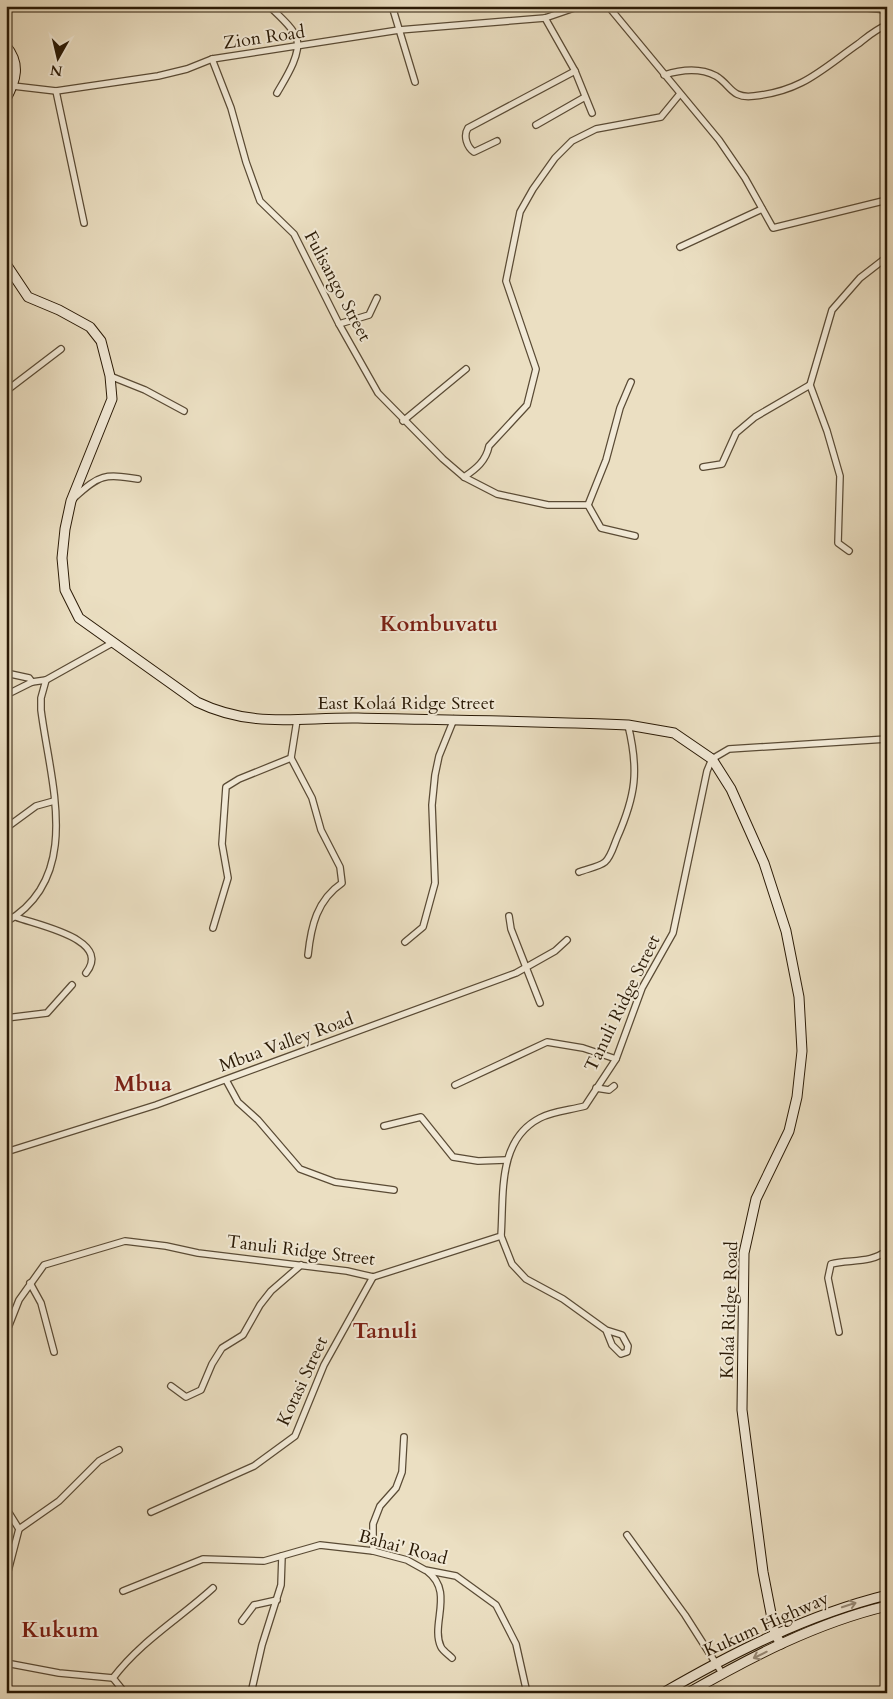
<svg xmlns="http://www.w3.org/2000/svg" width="893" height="1699" viewBox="0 0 893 1699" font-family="Cardo,serif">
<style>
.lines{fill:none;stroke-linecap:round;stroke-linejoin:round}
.street-casing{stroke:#5a4b35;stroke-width:8}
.secondary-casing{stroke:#2a1a06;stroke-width:11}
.street{stroke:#f2ead7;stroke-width:5.5}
.secondary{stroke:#f2ead7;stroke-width:9}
.oneway{stroke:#988c79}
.labels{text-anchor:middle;stroke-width:4;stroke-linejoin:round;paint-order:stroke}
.street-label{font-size:18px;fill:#2a1a06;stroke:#f2ead7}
.district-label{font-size:22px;font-weight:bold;fill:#7a1f14;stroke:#f2ead7}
</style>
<rect width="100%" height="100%" fill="#ebdfc2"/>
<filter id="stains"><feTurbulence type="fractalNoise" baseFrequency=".004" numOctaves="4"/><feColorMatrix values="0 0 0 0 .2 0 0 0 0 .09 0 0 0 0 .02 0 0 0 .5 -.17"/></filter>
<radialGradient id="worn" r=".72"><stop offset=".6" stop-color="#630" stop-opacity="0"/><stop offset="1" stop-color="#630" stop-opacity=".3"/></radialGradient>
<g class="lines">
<defs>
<g id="street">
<path d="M269 6C277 14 294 28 297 39 301 55 285 79 277 93"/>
<polyline points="392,6 415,82"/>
<polyline points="608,6 719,140 745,178 773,228 887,200"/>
<polyline points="727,6 815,6"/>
<polyline points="848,6 887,10"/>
<polyline points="545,18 575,71 592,113"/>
<polyline points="212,59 231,108 246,162 260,201 294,234 339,324 378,393 443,459 464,477 497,494 548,505 588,505 606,460 620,408 631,382"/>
<path d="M664 75C680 70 699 67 716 76 731 85 731 99 754 96 802 91 821 70 858 44 867 37 876 29 887 25"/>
<polyline points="13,86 56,91 158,76 187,69 212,59 399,30 545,18 580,6"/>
<polyline points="56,91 84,223"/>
<polyline points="536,125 585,97"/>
<path d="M497 141 474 152C467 147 463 136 468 128L575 71"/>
<polyline points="680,247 762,209"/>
<polyline points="339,324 369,315 377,298"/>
<polyline points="110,376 145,390 184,411"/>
<polyline points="6,391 61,349"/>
<polyline points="403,421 466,369"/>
<polyline points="703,467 722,464 736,433 755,417 810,385"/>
<path d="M464 477C476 469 486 461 489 446L527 405 536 369 506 281 520 212 533 189 555 158 572 141 596 129 661 117 679 95"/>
<path d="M74 498C100 474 104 474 138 479"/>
<polyline points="588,505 601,528 635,536"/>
<polyline points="849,551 838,543 840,476 827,431 810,385 832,310 860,278 887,257"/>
<polyline points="6,673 29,678 32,682"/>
<polyline points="6,695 32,682 46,680"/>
<path d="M291 758 312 798 321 830 340 867 342 883C317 900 311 926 308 955"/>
<polyline points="6,828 36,806 54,801"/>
<path d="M579 872C586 869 599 867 605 862 611 857 614 845 617 838 636 795 639 770 628 725"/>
<polyline points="509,916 511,929 540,1003"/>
<path d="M16 917C36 925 113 939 86 973"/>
<path d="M6 922C84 877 50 781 41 710V698L46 680 114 642"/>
<polyline points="213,928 228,878 222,844 226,787 239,779 291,758 297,720"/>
<polyline points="405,942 423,927 435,883 432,805 435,775 439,756 454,719"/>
<polyline points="6,1018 47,1013 72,985"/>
<polyline points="226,1080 238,1102 258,1120 300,1169 335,1182 394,1190"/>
<polyline points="455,1085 547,1042 583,1048 616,1059"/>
<polyline points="596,1088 609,1090 614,1086"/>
<polyline points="384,1126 421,1117 453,1157 478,1161 506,1160"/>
<polyline points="6,1152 156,1105 516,973 555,951 567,940"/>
<polyline points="501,1236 512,1264 526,1279 563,1299 606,1330 612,1345 621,1354 627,1352 628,1346 622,1335 606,1330"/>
<polyline points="30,1283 41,1303 54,1352"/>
<path d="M839 1332 828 1278 831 1264C849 1259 872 1264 887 1250"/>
<path d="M6 1333 19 1300 44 1265 125 1241 166 1246 198 1253 347 1271 373 1277 501 1236C504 1194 497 1140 540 1118 553 1111 571 1110 585 1106L616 1059 642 988 673 933 707 771 712 759 729 749 887 739"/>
<polyline points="171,1386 186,1397 201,1390 212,1364 222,1348 243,1335 260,1305 271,1291 301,1265"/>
<polyline points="6,1508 19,1529"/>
<polyline points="151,1512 254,1466 295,1436 324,1365 373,1277"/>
<polyline points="627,1535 685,1615 722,1673"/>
<polyline points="373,1551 373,1524 380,1506 396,1488 402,1472 404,1437"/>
<path d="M427 1571C455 1592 430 1624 441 1647 443 1651 449 1655 452 1658"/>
<polyline points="6,1579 19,1529 59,1501 99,1461 119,1450"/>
<polyline points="123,1591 203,1559 264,1561 320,1545 373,1551 407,1560 425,1570 456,1576 496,1605 516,1644 527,1693"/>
<polyline points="242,1621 254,1605 277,1600"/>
<polyline points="6,1663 59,1673 113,1678"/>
<path d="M125 1693 113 1678C141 1641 179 1619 213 1588"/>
<polyline points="251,1693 262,1645 281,1585 282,1556"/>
</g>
<g id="secondary">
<path d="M6 46C21 64 16 80 6 99"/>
<path d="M6 264 28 297 59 310 90 327 101 341 110 376 112 399 71 501 65 529 62 558 65 590 79 618 197 702C253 729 299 717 358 718 448 720 538 721 628 725L674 733 712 759 731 789 764 863 786 931 799 997 802 1051 797 1097 789 1131 756 1199 744 1253 742 1410 763 1572 775 1634 781 1644"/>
<path d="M663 1693C734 1652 807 1615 887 1595"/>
<path d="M688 1693C751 1657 816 1623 887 1606"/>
</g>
</defs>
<use href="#street" class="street-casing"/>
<use href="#secondary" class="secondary-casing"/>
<use href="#street" class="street"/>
<use href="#secondary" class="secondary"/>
</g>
<defs><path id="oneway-shaft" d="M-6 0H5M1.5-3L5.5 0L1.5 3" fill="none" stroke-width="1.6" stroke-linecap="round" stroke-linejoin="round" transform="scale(1.25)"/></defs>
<g class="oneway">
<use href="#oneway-shaft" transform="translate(849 1605) rotate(-18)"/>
<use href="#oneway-shaft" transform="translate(760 1655) rotate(154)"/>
</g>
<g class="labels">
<g class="street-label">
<text transform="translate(264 37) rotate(-8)" y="6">Zion Road</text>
<text transform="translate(338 286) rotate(62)" y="6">Fulisango Street</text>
<text x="406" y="709">East Kolaá Ridge Street</text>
<text transform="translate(622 1003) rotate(-64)" y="6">Tanuli Ridge Street</text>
<text transform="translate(286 1042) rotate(-20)" y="6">Mbua Valley Road</text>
<text transform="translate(301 1250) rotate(7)" y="6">Tanuli Ridge Street</text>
<text transform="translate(729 1310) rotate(-88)" y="6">Kolaá Ridge Road</text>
<text transform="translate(302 1381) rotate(-65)" y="6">Kotasi Street</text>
<text transform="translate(403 1547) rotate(15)" y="6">Bahai' Road</text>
<text transform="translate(766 1624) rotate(-24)" y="6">Kukum Highway</text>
</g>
<g class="district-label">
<text x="439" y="631">Kombuvatu</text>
<text x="143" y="1091">Mbua</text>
<text x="385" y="1338">Tanuli</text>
<text x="60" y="1637">Kukum</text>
</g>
</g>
<rect width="893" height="1699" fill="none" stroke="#ebdfc2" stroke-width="25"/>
<rect x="8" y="8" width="878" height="1684" fill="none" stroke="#2a1a06" stroke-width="2.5"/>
<rect x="12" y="12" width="868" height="1674" fill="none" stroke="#2a1a06"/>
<g transform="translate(58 58) rotate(188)" stroke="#f2ead7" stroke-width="4" paint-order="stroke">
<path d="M0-4L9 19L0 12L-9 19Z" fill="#2a1a06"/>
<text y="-8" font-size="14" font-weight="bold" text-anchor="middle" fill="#2a1a06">N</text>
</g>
<rect width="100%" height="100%" filter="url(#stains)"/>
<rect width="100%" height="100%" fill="url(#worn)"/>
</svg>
